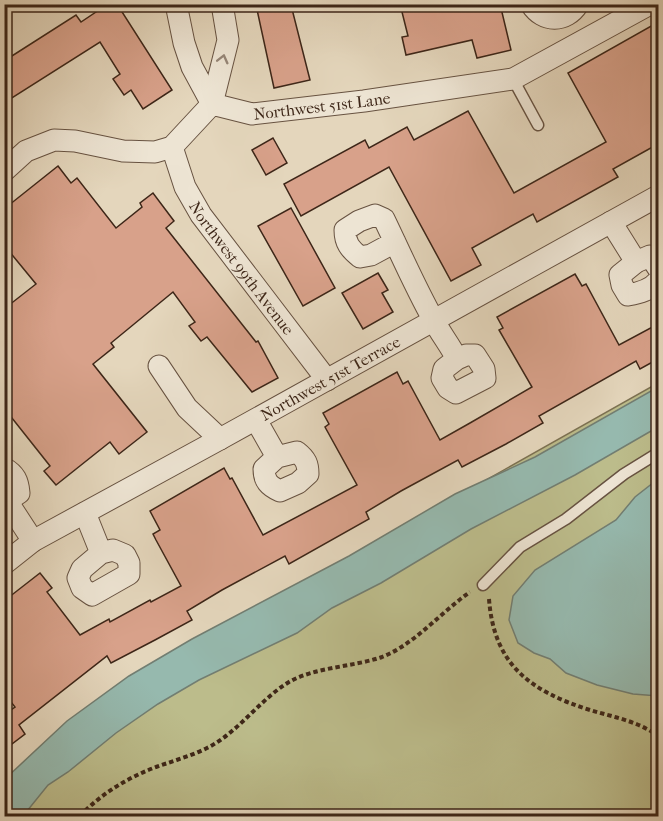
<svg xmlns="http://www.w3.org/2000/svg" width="663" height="821" viewBox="0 0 663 821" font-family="'IM FELL French Canon',serif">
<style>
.green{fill:#bcbc8b;stroke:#7c7152;stroke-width:1.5}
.water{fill:#96b9ae;stroke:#727e72;stroke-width:1.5}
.building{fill:#d8a18a;stroke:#3d2618;stroke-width:1.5}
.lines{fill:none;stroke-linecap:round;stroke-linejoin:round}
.lane-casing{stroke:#675241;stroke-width:13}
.street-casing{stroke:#675241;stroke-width:23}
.path{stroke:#3d2618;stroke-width:4;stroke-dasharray:4.5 3;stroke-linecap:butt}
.lane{stroke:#ede4d3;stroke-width:10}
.street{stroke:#ede4d3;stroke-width:21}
.oneway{stroke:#958576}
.labels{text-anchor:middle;stroke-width:4.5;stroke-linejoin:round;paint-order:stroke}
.street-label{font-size:16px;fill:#3d2618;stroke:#ede4d3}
</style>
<rect width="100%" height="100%" fill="#e4d6bc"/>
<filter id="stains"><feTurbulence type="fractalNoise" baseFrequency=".00333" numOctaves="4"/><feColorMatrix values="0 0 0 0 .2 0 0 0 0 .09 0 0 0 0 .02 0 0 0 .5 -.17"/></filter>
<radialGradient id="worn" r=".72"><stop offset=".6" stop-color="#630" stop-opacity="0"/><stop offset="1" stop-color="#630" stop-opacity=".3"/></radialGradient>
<polygon class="green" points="658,383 658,816 5,816 5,799 424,515"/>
<g class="water">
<polygon points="658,387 658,427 575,475 471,529 381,583 332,608 297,633 199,680 158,704 116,733 68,772 48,785 23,816 5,816 5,779 67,721 129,676 192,639 349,556 455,494 535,457"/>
<polygon points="658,479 658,696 633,694 597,685 566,673 550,659 534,653 518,643 509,620 513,596 535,570 616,520 635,497"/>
</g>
<g class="building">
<polygon points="108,4 117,4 172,90 143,109 131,90 124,95 113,79 120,74 100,42 4,103 4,61 76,15 81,22"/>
<polygon points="400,4 500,4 511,50 477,58 472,40 406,55 402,37 408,36"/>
<polygon points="256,5 291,5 310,80 274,88"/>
<polygon points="653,25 658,34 658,144 613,169 618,177 537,222 533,214 472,248 481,265 451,281 389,167 301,216 284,184 365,140 369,148 407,127 414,140 468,111 514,193 606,142 568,73"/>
<polygon points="273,138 287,163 266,175 252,150"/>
<polygon points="58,166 71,183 77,178 116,228 142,207 140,203 153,193 174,221 166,228 256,342 258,341 278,378 252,392 207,337 201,341 189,326 195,322 173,292 111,343 114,347 93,364 147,432 119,454 110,442 56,485 44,471 50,466 4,408 4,309 36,284 4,245 4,209"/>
<polygon points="291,208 335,288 303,306 258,226"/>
<polygon points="378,273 388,290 382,293 393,312 363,329 342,293"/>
<polygon points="575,274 582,286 586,284 619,345 658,324 658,359 640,369 636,361 539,416 543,423 506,444 462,467 458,460 401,491 366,512 369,519 289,564 285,556 222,590 187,611 192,620 155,640 111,663 107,656 19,725 25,734 4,750 4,707 8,712 15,707 4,693 4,601 40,573 52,588 47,592 80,635 109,619 110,622 150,600 151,602 181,586 156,540 153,534 160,530 150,511 224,468 230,479 232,478 263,535 357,485 325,427 329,424 323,413 397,372 403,384 408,381 440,440 470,423 532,387 499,330 503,328 497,317"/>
</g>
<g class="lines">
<defs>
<g id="lane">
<polyline points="513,79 538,125"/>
<polyline points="483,585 520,547 566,519 624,474 658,453"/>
</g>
<g id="street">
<polyline points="176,4 184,43 192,67 212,104"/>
<path d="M531 4C543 23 566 23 578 4"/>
<polyline points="212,104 228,40 222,4"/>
<path id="s1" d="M172 147 185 187 201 215 327 380"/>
<path id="s2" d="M4 171 26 151 54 140 75 141 123 151 155 152 172 147 212 104 252 114 364 101 513 79 650 4"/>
<polyline points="611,222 636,262"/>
<path d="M395 242 371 255 360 257C350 249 345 243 345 230L359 221 375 215 384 219C400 252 415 287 433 319 440 333 450 345 457 359L466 355H475L484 369 485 378 456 393 448 388 442 378 444 369 457 359"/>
<path d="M658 268 650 256 636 262 620 275 622 285 628 295C639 293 651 290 658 281"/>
<polyline points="159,366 187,408 220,439"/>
<path d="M256 420 277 457 297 452C306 459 308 464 308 474L298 483 280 491C269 486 264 481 264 469L277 457"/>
<path d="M4 468C15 474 18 481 19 493L4 503"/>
<polyline points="7,501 33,541"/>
<polyline points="85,513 101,553 113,550 125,555 129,563 129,574 92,595 82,588 78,578 82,569 101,553"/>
<path id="s3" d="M4 564 33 541 220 439 658 196"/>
</g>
</defs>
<use href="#lane" class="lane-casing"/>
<use href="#street" class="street-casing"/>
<g class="path">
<path d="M489 599C494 665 530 691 590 710 613 717 638 721 658 736"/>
<path d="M80 816C101 794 127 778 156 767 173 761 191 756 207 748 239 732 259 700 289 682 315 667 353 667 382 657 415 644 440 613 470 592"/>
</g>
<use href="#lane" class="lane"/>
<use href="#street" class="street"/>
</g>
<defs><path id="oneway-chevron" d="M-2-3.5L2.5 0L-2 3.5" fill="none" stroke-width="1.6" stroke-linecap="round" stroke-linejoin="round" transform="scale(1.5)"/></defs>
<use class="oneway" href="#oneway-chevron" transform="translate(223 59) rotate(-76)"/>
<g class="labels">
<g class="street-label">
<text dy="6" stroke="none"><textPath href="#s2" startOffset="350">Northwest 51st Lane</textPath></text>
<text dy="6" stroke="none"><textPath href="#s1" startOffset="141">Northwest 99th Avenue</textPath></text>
<text dy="6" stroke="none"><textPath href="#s3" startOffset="376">Northwest 51st Terrace</textPath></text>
</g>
</g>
<rect width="663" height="821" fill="none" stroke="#e4d6bc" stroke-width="24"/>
<rect x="6" y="6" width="651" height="809" fill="none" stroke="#3d2618" stroke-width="3"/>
<rect x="12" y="12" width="639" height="797" fill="none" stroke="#3d2618" stroke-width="1.5"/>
<rect width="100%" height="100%" filter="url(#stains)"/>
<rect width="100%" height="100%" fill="url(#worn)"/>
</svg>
